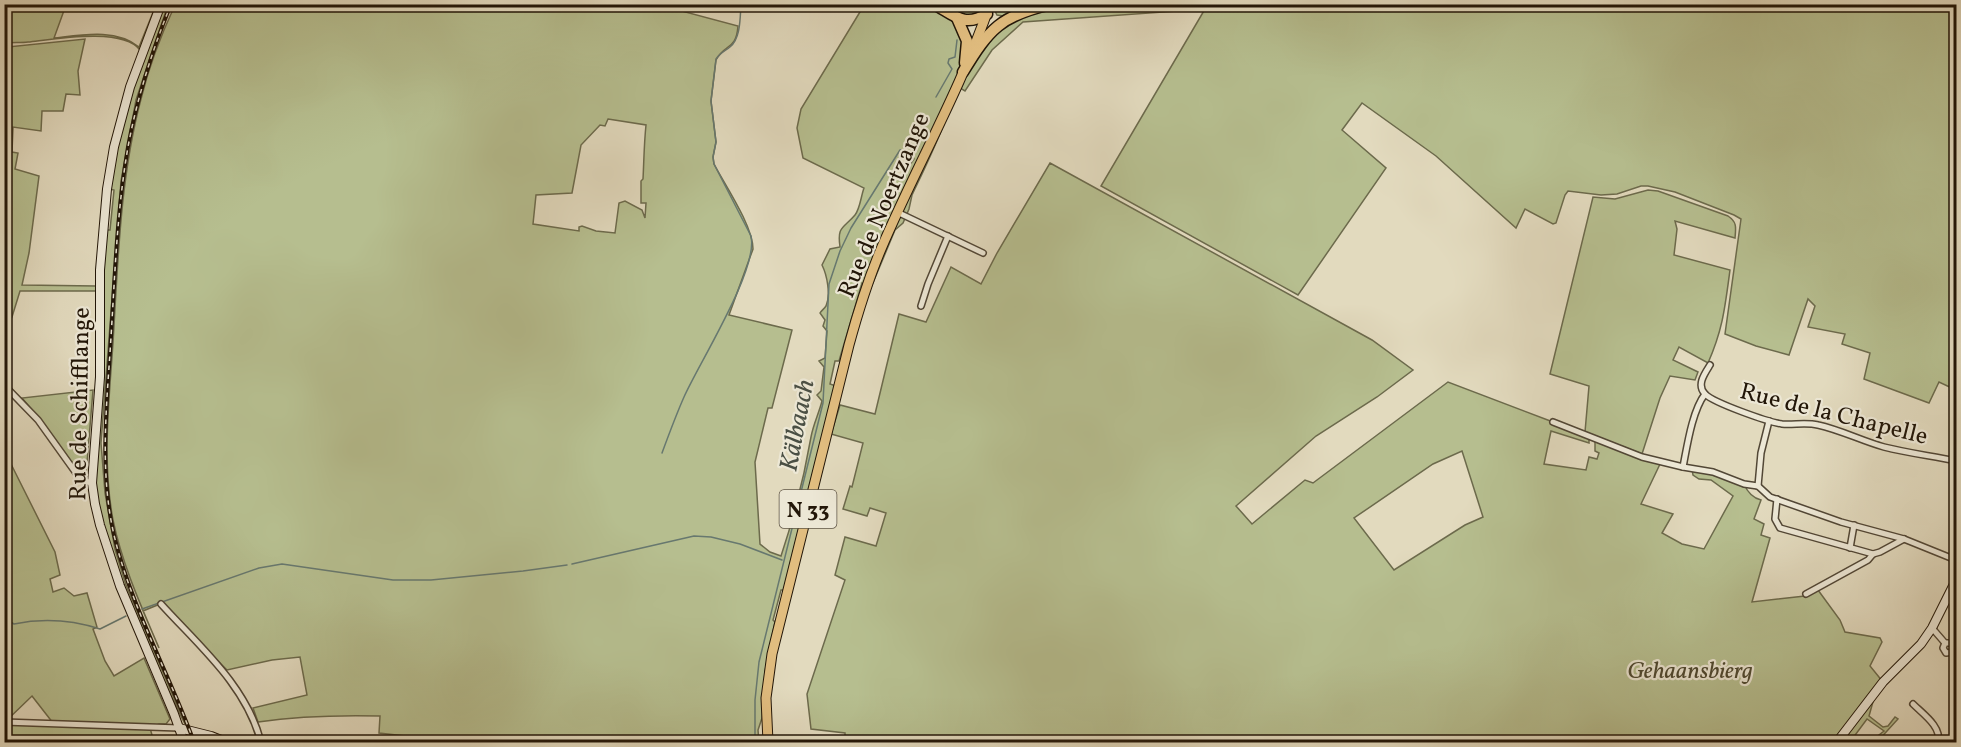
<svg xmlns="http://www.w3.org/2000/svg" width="1961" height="747" viewBox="0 0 1961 747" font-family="Vollkorn,serif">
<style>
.green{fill:#b6be8f;stroke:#6c6a4c;stroke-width:1.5;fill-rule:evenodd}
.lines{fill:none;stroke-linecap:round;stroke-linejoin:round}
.stream{stroke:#67786f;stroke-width:1.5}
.street-casing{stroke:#524736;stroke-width:8}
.secondary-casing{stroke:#221608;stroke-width:10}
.primary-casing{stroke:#221608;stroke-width:11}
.highway-casing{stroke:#221608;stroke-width:13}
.street{stroke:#ece7d5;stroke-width:5}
.secondary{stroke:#ece7d5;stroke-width:8}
.primary{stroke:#e1bd7f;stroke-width:9}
.highway{stroke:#e1bd7f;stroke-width:10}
.rail-casing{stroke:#221608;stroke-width:4}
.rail{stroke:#ece7d5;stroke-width:1.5;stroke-dasharray:4.5;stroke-linecap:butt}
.labels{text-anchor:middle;stroke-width:4.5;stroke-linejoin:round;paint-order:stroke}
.shield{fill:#ece7d5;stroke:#5f5546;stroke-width:1.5}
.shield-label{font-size:22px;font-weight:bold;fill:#221608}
.street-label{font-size:24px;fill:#221608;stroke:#ece7d5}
.park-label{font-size:24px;font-style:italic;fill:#4e4830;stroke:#ece7d5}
.water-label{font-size:26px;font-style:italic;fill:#4a4f44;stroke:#ece7d5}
</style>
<rect width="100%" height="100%" fill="#e2dabe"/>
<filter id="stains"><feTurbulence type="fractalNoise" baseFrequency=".00333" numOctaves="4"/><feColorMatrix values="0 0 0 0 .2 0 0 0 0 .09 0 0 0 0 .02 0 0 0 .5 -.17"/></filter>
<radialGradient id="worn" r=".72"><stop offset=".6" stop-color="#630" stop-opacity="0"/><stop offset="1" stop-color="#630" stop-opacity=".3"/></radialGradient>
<g class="green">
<path d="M674 4V9L738 26C736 51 725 43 716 60L711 101 716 142 713 157 714 164C725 185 753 226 753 249L729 315 792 330 772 408H768L755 462 760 544 770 552 781 556C794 517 804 478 811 437 813 425 819 413 822 401L817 395 821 391 824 367 819 361 825 358 827 331 823 326 825 320 820 313C821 311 824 309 826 306 831 295 827 275 822 265L830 249 840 247C837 226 843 229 855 215 860 209 861 196 864 188L803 158 797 128 801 109 863 7 859 5C879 5 905 1 924 5 938 8 957 20 961 35 971 76 930 157 912 195L909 209 903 223 895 230 870 290 867 284 862 283 839 361H835L830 384 836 386 785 590H781L773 620 775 622 765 671 762 718 758 730 759 742H458L379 733 380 716C338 715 299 716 258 722L253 708 307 695 300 657 272 660 227 670 160 604 143 611 159 648C141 606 122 564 113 520 102 461 109 402 113 343 118 261 120 178 141 99 149 66 161 35 175 5ZM608 119 646 125C644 144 644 160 643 179L641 181V203H646L645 218 642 210 625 201 619 203 615 233 596 231 582 226 579 227V231L533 224 536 195 572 193 581 145 600 125 605 126ZM905 153 914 159 899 180 890 175Z"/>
<path d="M5 5H66L54 38C81 35 116 28 139 47L156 5H159L140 50C123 27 55 39 28 42 21 43 12 42 6 43L8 47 85 39 78 71 80 95 66 94 63 111H42L41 131 13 127 12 152 18 153 15 169 39 176 29 253 22 285 96 286V291H20L12 317 5 331Z"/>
<polygon points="164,5 168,5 136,100 121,181 101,443 105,493 115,549 126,585 185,724 130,614 95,504 102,230 110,230 114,190 110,189 124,113"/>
<polygon points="940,5 982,5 979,15 969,17"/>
<polygon points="998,5 1039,5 1003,16 997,15 995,11"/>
<path d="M1077 5H1956V390L1939 382 1929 403 1864 379 1870 353 1842 344 1845 334 1808 327 1815 306 1808 299 1789 355 1756 346 1725 334 1741 219 1734 215 1675 192 1648 186H1641L1617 194 1601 195 1568 191 1565 195 1556 223 1553 224 1525 209 1516 228 1436 156 1362 103 1342 130 1386 168 1298 295 1101 186 1205 9 1023 22 992 50 965 91 960 88C971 66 982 42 1001 26 1019 12 1055 7 1077 5Z"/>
<path d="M1050 163 1372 340 1413 370 1377 397 1316 436 1236 506 1252 524 1305 480 1313 483 1448 382 1553 422 1589 438V443L1551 431 1544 464 1586 470 1589 457 1597 459 1599 453 1595 451V440L1661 462 1641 504 1673 514 1662 533 1682 544 1704 549 1733 496 1711 480 1699 479 1693 475 1692 469 1744 484C1747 491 1753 498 1761 500L1754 519 1764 524 1761 535 1770 538 1752 602 1805 596 1818 590 1840 620 1845 632 1880 638 1882 642 1870 666 1883 682 1876 691 1869 716 1883 727 1888 726 1895 717 1898 719 1877 742H1870L1884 731 1867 719 1850 742H845V733L811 729 807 694 845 580 835 575 845 537 876 546 886 513 870 508 867 516 843 509 850 486 852 487 863 443 831 434 840 405 875 414 899 314 926 322 951 267 981 284 997 253ZM1462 451 1483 517 1465 525 1394 570 1354 518 1433 464Z"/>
<path d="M1648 190 1658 191 1728 216C1737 222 1736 227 1735 238L1675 221 1677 229 1674 255 1730 270C1725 307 1723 329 1708 363L1679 347 1673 360 1698 372 1695 380 1670 376 1660 398 1642 454 1585 432 1589 386 1550 374 1593 197 1615 199Z"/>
<polygon points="93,390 86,475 82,477 39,418 22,398"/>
<path d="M4 450 55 552 60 575 50 579 53 592 64 588 74 596 87 593 97 627 93 629 105 661 114 676 144 658 170 719 166 724H159L150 728 154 742H5ZM32 696 53 723 5 722Z"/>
</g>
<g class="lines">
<g class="stream">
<polyline points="936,97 952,69 948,63 949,59 955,57 957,40"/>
<path d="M662 453C669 434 676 415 684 397 699 363 759 269 751 236L714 164 713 157 716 142 711 101 716 59C720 53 725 51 730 47 741 38 740 17 741 4"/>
<polyline points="572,564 694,536 711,537 740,544 782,560"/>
<polyline points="142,609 259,568 282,564 393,580 431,580 523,571 567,565"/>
<path d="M4 618 14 624C43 618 72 620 100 629L126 616"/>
<polyline points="755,742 755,700 759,662 823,403 829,284 840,251 851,228 900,150 904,150 914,133"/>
</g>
<defs>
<g id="street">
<polyline points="897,212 983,253"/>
<polyline points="921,306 928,284 948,236"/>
<path d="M1710 365C1705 373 1696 385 1705 394 1714 403 1768 422 1782 424 1794 425 1806 422 1818 425 1841 430 1862 441 1884 447 1908 453 1932 456 1956 461"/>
<polyline points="4,385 38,420 81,480 92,483"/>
<polyline points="1553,422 1642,457 1683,467 1713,472 1744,484 1758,486 1770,497 1841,522 1904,539 1956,560"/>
<path d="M1683 467C1687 447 1692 411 1705 394"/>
<polyline points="1758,486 1761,453 1769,421"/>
<polyline points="1777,499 1775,519 1780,528 1873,554"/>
<polyline points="1850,548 1854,525"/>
<polyline points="1806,594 1868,560 1873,554 1880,552 1904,539"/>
<path d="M161 604C199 646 246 685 261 742"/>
<polyline points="1932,628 1945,643"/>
<polyline points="1954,652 1946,653 1943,648 1945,643 1954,643 1954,652 1956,654"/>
<path d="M1913 704C1923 714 1942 727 1938 742"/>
<polyline points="4,722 179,728"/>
</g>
<g id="secondary">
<polyline points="161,4 130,87 114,147 107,189 100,270 100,377 92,483 95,504 100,525 120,586 174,714 184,742"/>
<polyline points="179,728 211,736 226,742"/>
<polyline points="1837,742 1883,682 1921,644 1932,628 1956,580"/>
</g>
<path id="primary" d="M768 742 766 698 772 654 849 345C858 312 868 280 881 249 916 167 961 89 990 4"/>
<g id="highway">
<path d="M934 4C954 15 964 28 987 14"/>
<polyline points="957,18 967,41 965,63"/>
<path d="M963 72C989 29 1001 15 1052 4"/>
</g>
</defs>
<use href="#street" class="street-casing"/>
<use href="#secondary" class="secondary-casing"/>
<use href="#primary" class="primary-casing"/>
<use href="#highway" class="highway-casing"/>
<use href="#street" class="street"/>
<use href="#secondary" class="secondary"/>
<use href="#primary" class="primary"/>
<use href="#highway" class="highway"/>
<defs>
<path id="rail" d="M171 4C152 51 137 98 128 147 117 210 115 274 111 337 107 403 99 470 114 535 131 607 169 673 194 742"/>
</defs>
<use href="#rail" class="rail-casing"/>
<use href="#rail" class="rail"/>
</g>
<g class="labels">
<rect class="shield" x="779.5" y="490" width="57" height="38" rx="4.5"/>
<g class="shield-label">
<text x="808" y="517">N 33</text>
</g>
<g class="street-label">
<text transform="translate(883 205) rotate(-67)" y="8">Rue de Noertzange</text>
<text transform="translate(79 404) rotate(-89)" y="8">Rue de Schifflange</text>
<text transform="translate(1834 413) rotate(14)" y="8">Rue de la Chapelle</text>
</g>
<g class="park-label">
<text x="1690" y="678">Gehaansbierg</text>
</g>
<g class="water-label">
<text transform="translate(796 425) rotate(-79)" y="9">Kälbaach</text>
</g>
</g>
<rect width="1961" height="747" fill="none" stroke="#e2dabe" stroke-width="24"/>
<rect x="6" y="6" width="1949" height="735" fill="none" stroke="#221608" stroke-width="3"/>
<rect x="12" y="12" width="1937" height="723" fill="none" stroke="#221608" stroke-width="1.5"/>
<rect width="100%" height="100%" filter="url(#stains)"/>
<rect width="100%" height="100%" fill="url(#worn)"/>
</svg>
